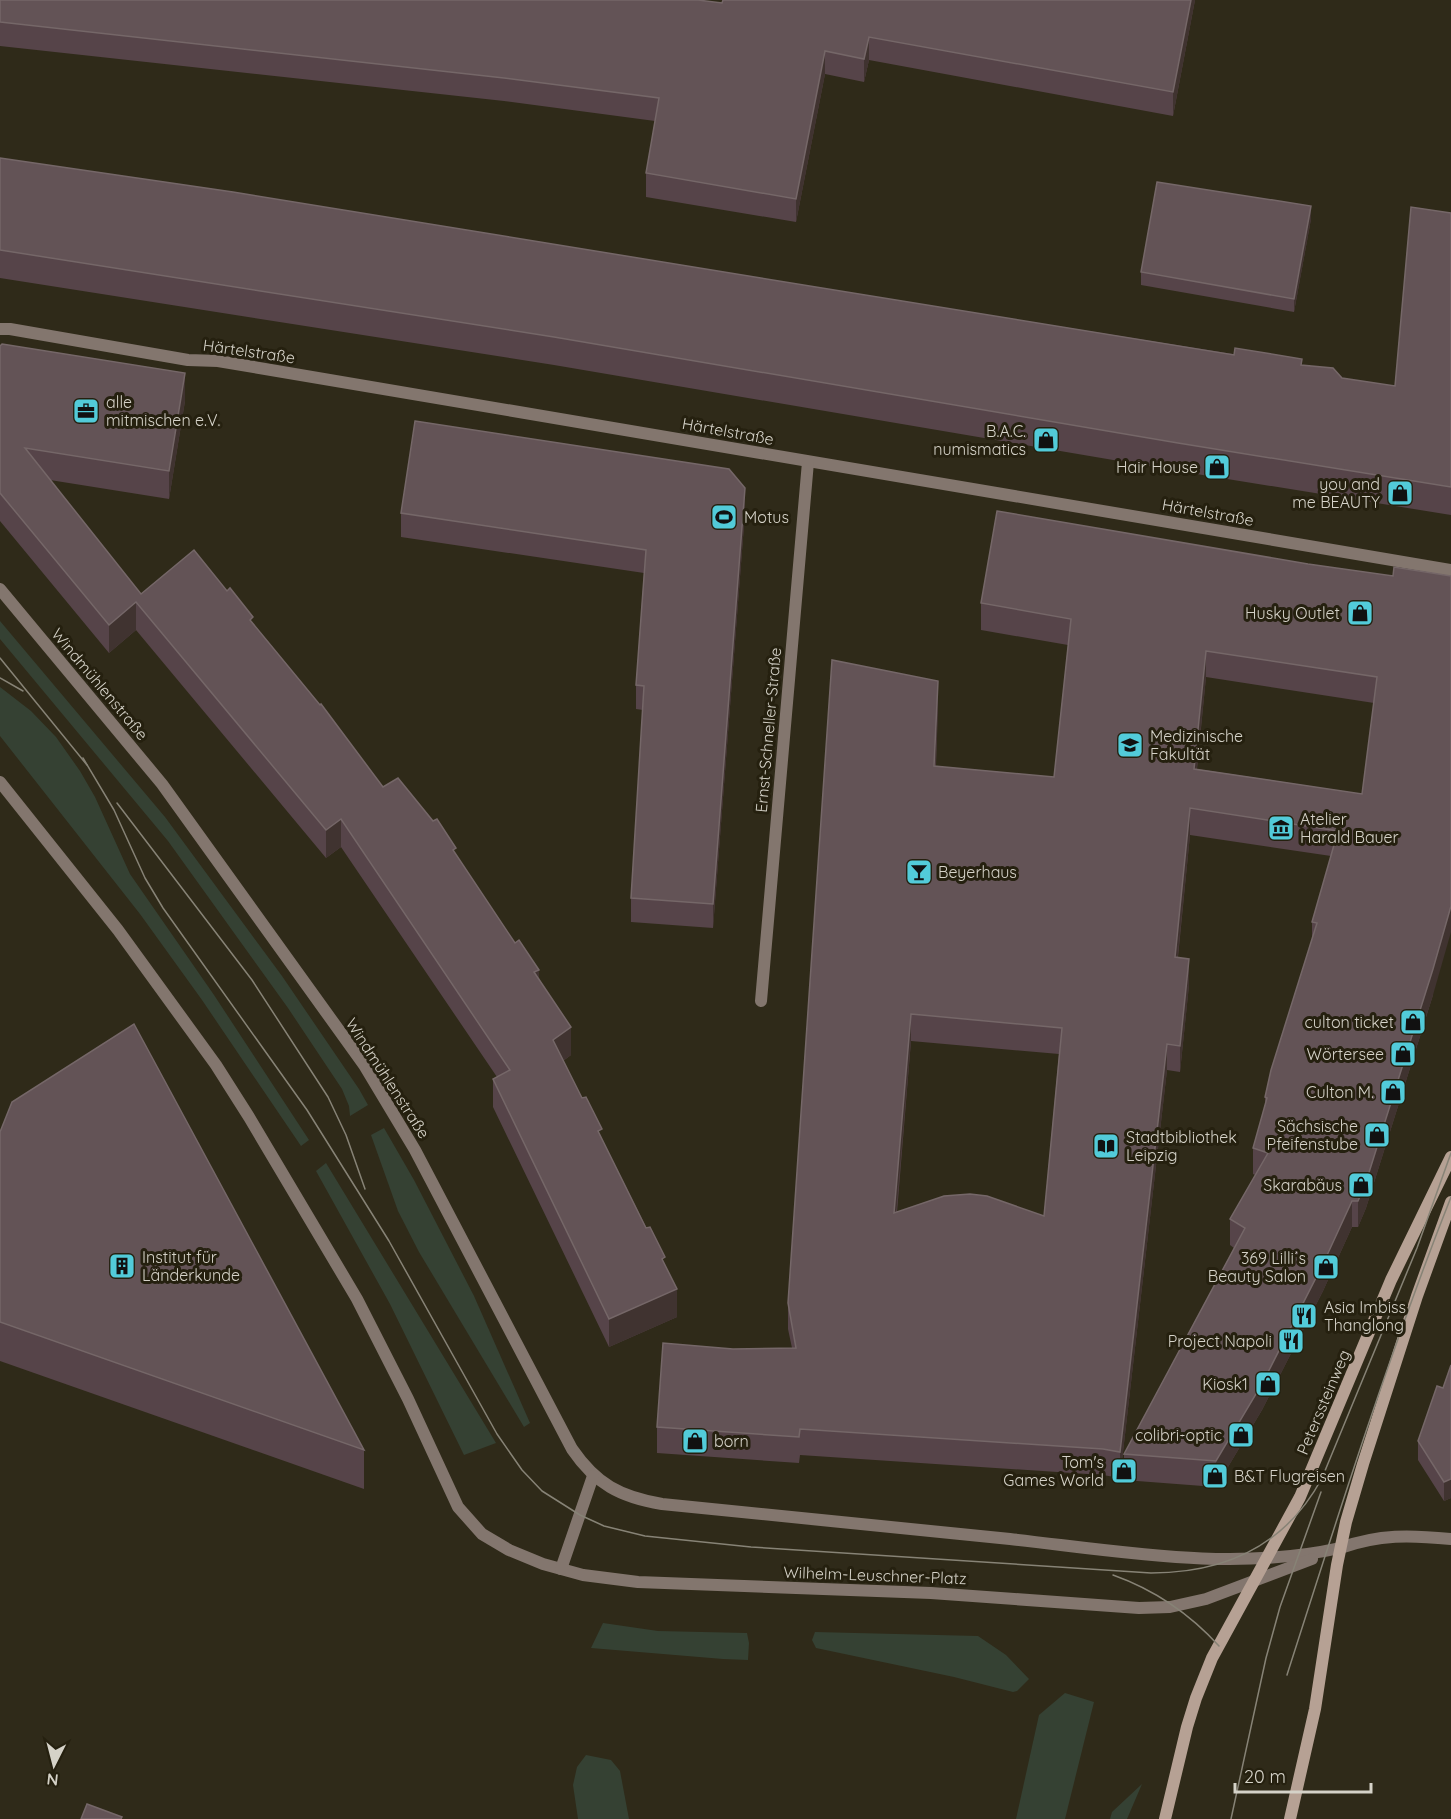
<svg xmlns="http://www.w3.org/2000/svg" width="1451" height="1819" viewBox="0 0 1451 1819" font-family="Quicksand,sans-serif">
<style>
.green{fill:#354133}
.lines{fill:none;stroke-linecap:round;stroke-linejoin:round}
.minor{stroke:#83766e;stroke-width:12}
.tertiary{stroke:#83766e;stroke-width:12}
.secondary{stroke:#b6a194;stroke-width:12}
.tram{stroke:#878376;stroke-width:1.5}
.wall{fill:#564449;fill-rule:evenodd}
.shaded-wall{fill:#403330}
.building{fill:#635356;stroke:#756768;stroke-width:1.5;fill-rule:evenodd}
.labels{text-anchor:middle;stroke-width:6;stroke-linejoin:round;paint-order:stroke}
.street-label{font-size:16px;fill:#d5d2c8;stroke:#25200f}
.poi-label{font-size:16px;fill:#d5d2c8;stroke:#25200f;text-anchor:end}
</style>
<rect width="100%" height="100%" fill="#2f2a19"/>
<g class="green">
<polygon points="0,621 165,817 282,976 359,1089 368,1105 350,1116 349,1106 342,1089 288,1008 168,841 0,639"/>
<polygon points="0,687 31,711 56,737 80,771 95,797 130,874 214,995 309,1140 301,1146 202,1000 140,914 0,736"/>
<polygon points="384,1128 414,1180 474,1296 530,1423 524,1427 419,1252 398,1211 371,1135"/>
<polygon points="326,1163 496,1443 464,1455 390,1304 316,1171"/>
<polygon points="603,1623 658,1631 747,1633 749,1643 748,1660 723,1659 591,1648"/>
<polygon points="815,1632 978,1636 1006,1655 1029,1679 1017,1691 1013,1692 954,1677 816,1648 812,1640"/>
<polygon points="1065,1693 1094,1702 1065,1819 1016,1819 1039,1715"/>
<polygon points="586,1755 611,1760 620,1771 629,1819 578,1819 573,1785 577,1767"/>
<polygon points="1142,1784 1127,1819 1110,1819 1112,1812"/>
</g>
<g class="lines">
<g class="minor">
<polyline points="0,329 10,329 188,360 218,361 1451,570"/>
<polyline points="761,1001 808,462"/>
<path d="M1340 1548C1380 1534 1410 1535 1451 1539"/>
</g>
<g class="tertiary">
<path d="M0 589 162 784 364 1065 415 1150 572 1449C596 1484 620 1497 662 1504 778 1516 894 1527 1010 1539 1119 1551 1232 1572 1340 1548"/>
<polyline points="0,782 118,930 216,1065 249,1117 357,1299 408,1399 458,1507 482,1534 509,1550 543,1564 583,1575 638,1582 931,1593 1139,1608 1170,1607 1206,1599 1312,1559"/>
<polyline points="561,1569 593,1476"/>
</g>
<g class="secondary">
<polyline points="1165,1819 1187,1727 1196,1698 1212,1658 1300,1497 1391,1280 1451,1157"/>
<polyline points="1290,1819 1315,1709 1337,1565 1346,1522 1363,1464 1417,1296 1451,1202"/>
</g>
<g class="tram">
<polyline points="0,658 87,765"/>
<polyline points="0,678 23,691"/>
<path d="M83 758 114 810 145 878 163 908 307 1110 389 1241 497 1434 522 1470 542 1491 580 1515 604 1526 645 1536 751 1547 1151 1573C1226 1573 1286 1545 1322 1478L1417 1248 1451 1153"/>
<polyline points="117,803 252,980 328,1097 346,1135 365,1189"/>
<path d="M1113 1575C1155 1590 1189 1613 1219 1646"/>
<path d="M1287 1675C1338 1515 1389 1354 1451 1197"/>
<polyline points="1231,1819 1266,1658 1280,1607 1321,1492"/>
</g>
</g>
<g class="wall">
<polygon points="0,0 722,3 1195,0 1173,116 869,60 864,82 825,74 796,222 646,197 646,173 655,121 504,101 0,46"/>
<polygon points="0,158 1302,365 1342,378 1395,386 1451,213 1451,515 1178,471 554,365 0,278"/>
<polygon points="1311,219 1294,312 1141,285 1141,272"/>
<polygon points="0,346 185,401 169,499 50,480 141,594 253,625 383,787 456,856 539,978 571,1055 563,1061 665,1265 677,1317 609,1347 493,1107 493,1079 497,1077 341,847 326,858 136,630 109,653 0,521"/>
<polygon points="745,512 713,928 631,922 631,898 643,710 636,709 636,685 644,573 401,537 401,513"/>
<path d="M1308 564 1393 576 1433 995 1366 1208 1358 1227H1352L1323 1291 1262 1410 1216 1487 1124 1480V1454L1234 1248 1230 1245V1219L1255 1175 1253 1174V1148L1265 1106V1097L1312 939V922L1331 856 1190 835 1178 957 1189 985 1180 1072 1167 1070 1120 1478 1103 1475 800 1455 799 1463 657 1453V1427L733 1349 792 1348 788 1329V1303L938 707 936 766 1054 777 1068 645 981 630V603ZM1206 677 1374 703 1362 794 1197 769ZM911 1041 1059 1054 1044 1216 897 1212Z"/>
<polygon points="0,1132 364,1450 364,1489 0,1361"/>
<polygon points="1451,1365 1451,1498 1444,1501 1418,1460 1418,1441 1443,1388"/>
</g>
<g class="shaded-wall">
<polygon points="1191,0 1195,0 1173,116 1173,92"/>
<polygon points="869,37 869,60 864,82 864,59"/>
<polygon points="825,51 825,74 796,222 796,199"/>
<polygon points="1311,206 1311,219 1294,312 1294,299"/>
<polygon points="185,373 185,401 169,499 169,471"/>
<polygon points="745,488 745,512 713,928 713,904"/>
<polygon points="136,602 136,630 109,653 109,625"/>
<polygon points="1206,651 1206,677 1194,795 1194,769"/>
<polygon points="938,681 938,707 934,792 934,766"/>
<polygon points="1190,808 1190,835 1175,983 1175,957"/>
<polygon points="341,819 341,847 326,858 326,830"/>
<polygon points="1451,906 1451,932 1433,995 1366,1208 1358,1227 1358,1201"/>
<polygon points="1189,959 1189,985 1180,1072 1180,1046"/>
<polygon points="539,970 539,998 534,972"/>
<polygon points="911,1014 911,1041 894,1239 894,1213"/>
<polygon points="571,1027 571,1055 553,1068 553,1040"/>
<polygon points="1167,1044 1167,1070 1120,1478 1120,1452"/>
<polygon points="1352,1201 1352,1227 1323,1291 1262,1410 1216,1487 1216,1461"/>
<polygon points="677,1289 677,1317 609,1347 609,1319"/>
<polygon points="1451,1479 1451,1498 1444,1501 1444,1482"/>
</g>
<g class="building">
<polygon points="0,0 698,0 722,3 723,0 1191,0 1173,92 869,37 864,59 825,51 796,199 646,173 659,98 504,78 0,22"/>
<polygon points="0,158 233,192 1234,355 1235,348 1302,359 1301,365 1333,368 1342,378 1395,386 1411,207 1451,213 1451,487 1178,443 554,337 0,250"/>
<polygon points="1157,182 1311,206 1294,299 1141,272"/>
<polygon points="2,344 185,373 169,471 25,448 141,594 194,550 227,591 230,588 253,617 250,620 320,705 321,704 383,787 398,778 433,821 437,819 456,848 453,850 515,943 519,940 539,970 534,972 571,1027 553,1040 582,1098 586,1097 602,1129 598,1131 646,1228 650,1227 665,1257 662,1259 677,1289 609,1319 493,1079 510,1070 341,819 326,830 136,602 109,625 0,493 0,346"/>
<polygon points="415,421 729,469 745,488 713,904 631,898 644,686 636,685 646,550 401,513"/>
<path d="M997 511 1308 564 1393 576 1394 567 1451 576V906L1433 969 1366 1182 1358 1201H1352L1323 1264 1262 1384 1216 1461 1124 1454 1245 1228 1230 1219 1268 1153 1253 1148 1267 1098 1265 1097 1271 1070 1317 923 1312 922 1338 831 1190 808 1175 957 1189 959 1180 1046 1167 1044 1120 1452 1103 1449 800 1429 799 1437 657 1427 663 1343 733 1349 796 1348 788 1303 832 660 938 681 934 766 1054 777 1071 619 981 603ZM1206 651 1377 677 1362 794 1194 769ZM911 1014 1062 1028 1044 1216 987 1196 970 1194 944 1196 894 1213Z"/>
<polygon points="134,1024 364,1450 0,1322 0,1132 12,1102"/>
<polygon points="1451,1365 1451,1479 1444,1482 1418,1441 1437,1386 1443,1388"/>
<polygon points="87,1804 122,1817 121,1819 81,1819"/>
</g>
<defs>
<symbol id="office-square" viewBox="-11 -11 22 22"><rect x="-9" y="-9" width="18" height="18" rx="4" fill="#52cbd9" stroke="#25200f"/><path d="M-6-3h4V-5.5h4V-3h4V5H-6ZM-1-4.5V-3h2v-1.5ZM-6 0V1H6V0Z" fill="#111"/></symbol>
<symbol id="shop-square" viewBox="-11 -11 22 22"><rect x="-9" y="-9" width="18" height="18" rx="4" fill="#52cbd9" stroke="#25200f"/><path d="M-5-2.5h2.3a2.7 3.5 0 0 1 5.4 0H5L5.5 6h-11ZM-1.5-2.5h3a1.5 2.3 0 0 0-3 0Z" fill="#111"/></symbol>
<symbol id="stadium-square" viewBox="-11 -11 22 22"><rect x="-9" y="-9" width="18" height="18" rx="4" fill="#52cbd9" stroke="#25200f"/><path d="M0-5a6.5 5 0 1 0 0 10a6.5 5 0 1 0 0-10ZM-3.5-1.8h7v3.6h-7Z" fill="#111"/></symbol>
<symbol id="university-square" viewBox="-11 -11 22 22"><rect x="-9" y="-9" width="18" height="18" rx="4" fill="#52cbd9" stroke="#25200f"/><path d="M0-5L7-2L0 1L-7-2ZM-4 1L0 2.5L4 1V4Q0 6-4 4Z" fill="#111"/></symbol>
<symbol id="museum-square" viewBox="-11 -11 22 22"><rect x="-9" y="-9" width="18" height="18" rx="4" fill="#52cbd9" stroke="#25200f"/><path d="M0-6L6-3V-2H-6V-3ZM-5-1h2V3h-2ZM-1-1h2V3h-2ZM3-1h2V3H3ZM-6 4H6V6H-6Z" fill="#111"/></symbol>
<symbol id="bar-square" viewBox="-11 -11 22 22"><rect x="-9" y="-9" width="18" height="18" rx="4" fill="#52cbd9" stroke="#25200f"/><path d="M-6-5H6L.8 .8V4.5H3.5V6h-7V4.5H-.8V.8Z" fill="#111"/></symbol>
<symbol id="library-square" viewBox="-11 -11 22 22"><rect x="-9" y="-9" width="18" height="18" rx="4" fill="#52cbd9" stroke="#25200f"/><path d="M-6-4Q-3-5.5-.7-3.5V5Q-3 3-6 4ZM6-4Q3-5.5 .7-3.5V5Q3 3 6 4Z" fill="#111"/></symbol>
<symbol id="building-square" viewBox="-11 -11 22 22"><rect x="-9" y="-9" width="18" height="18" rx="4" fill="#52cbd9" stroke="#25200f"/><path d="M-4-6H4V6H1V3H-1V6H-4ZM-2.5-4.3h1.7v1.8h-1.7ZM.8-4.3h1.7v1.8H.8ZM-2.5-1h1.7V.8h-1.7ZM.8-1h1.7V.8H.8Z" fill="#111"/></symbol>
<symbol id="restaurant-square" viewBox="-11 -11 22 22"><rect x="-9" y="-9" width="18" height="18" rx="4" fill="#52cbd9" stroke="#25200f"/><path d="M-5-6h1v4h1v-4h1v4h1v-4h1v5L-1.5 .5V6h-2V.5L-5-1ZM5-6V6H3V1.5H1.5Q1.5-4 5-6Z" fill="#111"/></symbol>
</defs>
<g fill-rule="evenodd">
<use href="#office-square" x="71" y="396" width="30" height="30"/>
<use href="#shop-square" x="1031" y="425" width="30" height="30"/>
<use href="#shop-square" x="1202" y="452" width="30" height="30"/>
<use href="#shop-square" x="1385" y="478" width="30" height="30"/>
<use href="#stadium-square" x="709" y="502" width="30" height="30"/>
<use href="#shop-square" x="1345" y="598" width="30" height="30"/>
<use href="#university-square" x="1115" y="730" width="30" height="30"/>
<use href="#museum-square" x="1266" y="813" width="30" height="30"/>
<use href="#bar-square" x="904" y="857" width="30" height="30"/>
<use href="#shop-square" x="1398" y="1007" width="30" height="30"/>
<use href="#shop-square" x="1388" y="1039" width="30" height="30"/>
<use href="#shop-square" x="1378" y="1077" width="30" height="30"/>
<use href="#shop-square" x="1362" y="1120" width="30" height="30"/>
<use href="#library-square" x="1091" y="1131" width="30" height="30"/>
<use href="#shop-square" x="1346" y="1170" width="30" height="30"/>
<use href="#building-square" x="107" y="1251" width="30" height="30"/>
<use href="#shop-square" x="1311" y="1252" width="30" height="30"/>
<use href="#restaurant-square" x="1289" y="1301" width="30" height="30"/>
<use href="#restaurant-square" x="1276" y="1326" width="30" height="30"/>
<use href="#shop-square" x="1253" y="1369" width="30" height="30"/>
<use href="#shop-square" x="1226" y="1420" width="30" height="30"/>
<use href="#shop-square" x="680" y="1426" width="30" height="30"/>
<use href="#shop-square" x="1109" y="1456" width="30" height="30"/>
<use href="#shop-square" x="1200" y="1461" width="30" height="30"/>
</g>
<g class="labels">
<g class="street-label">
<text transform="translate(249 351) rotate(8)" y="6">Härtelstraße</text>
<text transform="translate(728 431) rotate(10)" y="6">Härtelstraße</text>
<text transform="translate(1208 512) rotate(10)" y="6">Härtelstraße</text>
<text transform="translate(100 684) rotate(50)" y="6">Windmühlenstraße</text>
<text transform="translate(768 730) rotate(-85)" y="6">Ernst-Schneller-Straße</text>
<text transform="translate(388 1078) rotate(57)" y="6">Windmühlenstraße</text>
<text transform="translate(1323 1402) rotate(-67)" y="6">Peterssteinweg</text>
<text transform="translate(875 1575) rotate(2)" y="6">Wilhelm-Leuschner-Platz</text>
</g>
<g class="poi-label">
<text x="106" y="408" text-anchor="start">alle<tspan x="106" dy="18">mitmischen e.V.</tspan></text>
<text x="1026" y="437">B.A.C.<tspan x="1026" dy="18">numismatics</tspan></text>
<text x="1198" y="473">Hair House</text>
<text x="1380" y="490">you and<tspan x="1380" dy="18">me BEAUTY</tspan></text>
<text x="744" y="523" text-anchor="start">Motus</text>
<text x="1340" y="619">Husky Outlet</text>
<text x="1150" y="742" text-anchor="start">Medizinische<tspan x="1150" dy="18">Fakultät</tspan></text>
<text x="1300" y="825" text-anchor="start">Atelier<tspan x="1300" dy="18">Harald Bauer</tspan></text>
<text x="938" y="878" text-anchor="start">Beyerhaus</text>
<text x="1394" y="1028">culton ticket</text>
<text x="1384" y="1060">Wörtersee</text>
<text x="1374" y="1098">Culton M.</text>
<text x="1358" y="1132">Sächsische<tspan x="1358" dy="18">Pfeifenstube</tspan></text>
<text x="1126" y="1143" text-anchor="start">Stadtbibliothek<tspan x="1126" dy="18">Leipzig</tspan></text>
<text x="1342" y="1191">Skarabäus</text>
<text x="142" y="1263" text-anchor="start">Institut für<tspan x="142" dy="18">Länderkunde</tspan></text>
<text x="1306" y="1264">369 Lilli´s<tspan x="1306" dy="18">Beauty Salon</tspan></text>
<text x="1324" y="1313" text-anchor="start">Asia Imbiss<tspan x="1324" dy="18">Thanglong</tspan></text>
<text x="1272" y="1347">Project Napoli</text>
<text x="1248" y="1390">Kiosk1</text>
<text x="1222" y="1441">colibri-optic</text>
<text x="714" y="1447" text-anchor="start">born</text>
<text x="1104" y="1468">Tom's<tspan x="1104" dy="18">Games World</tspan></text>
<text x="1234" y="1482" text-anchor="start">B&amp;T Flugreisen</text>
</g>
</g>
<g transform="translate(54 1765) rotate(186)" stroke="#25200f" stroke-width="4.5" paint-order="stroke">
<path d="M0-4.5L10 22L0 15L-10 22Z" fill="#d5d2c8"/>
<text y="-9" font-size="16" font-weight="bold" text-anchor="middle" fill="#d5d2c8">N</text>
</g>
<path d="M1235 1783v9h136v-9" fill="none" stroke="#d5d2c8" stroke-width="3"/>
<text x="1244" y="1783" font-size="18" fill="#d5d2c8" stroke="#25200f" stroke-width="4.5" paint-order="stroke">20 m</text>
</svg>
